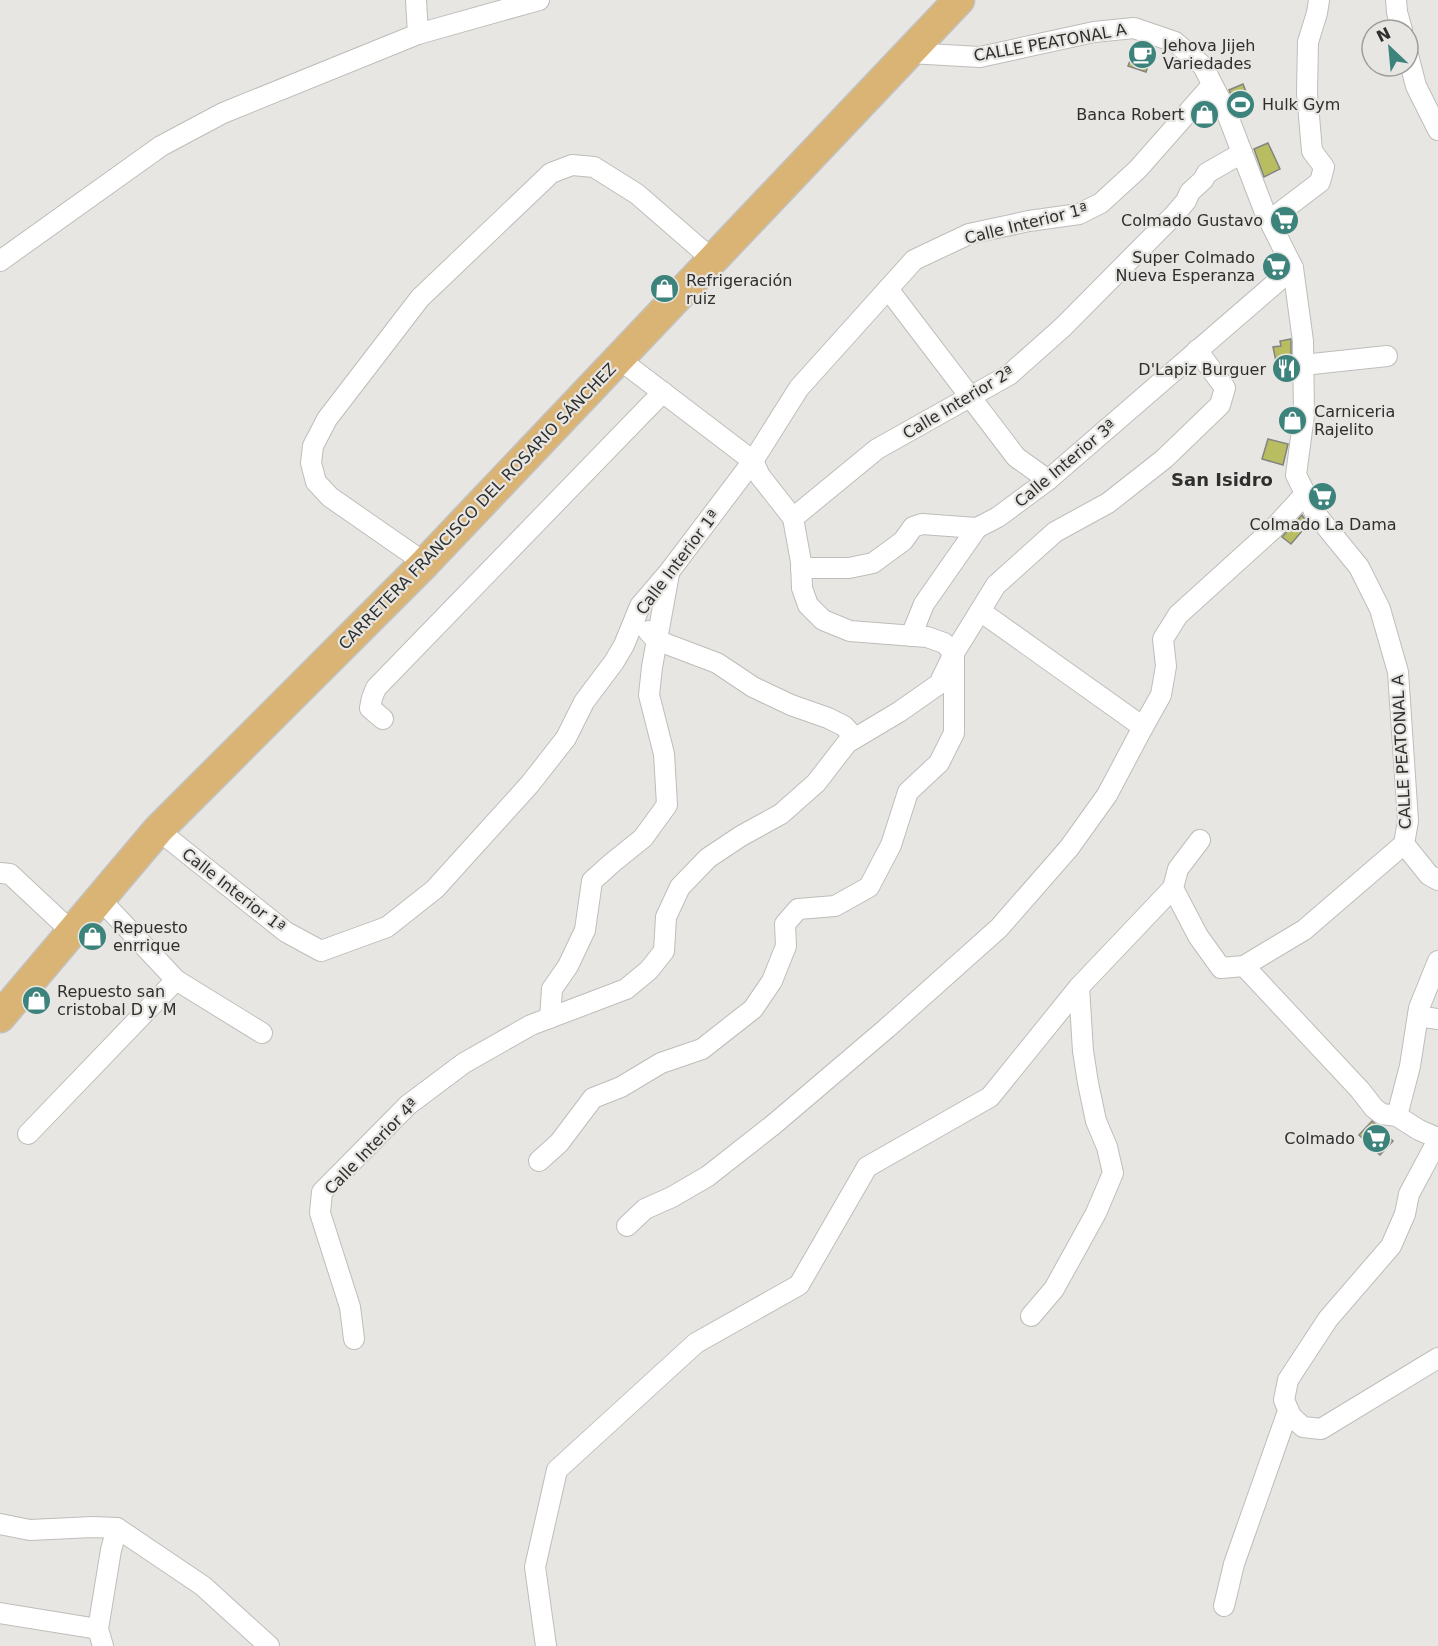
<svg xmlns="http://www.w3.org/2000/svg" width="1438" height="1646" viewBox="0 0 1438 1646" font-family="'DejaVu Sans',sans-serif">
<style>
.building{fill:#b8bd61;stroke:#838380;stroke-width:1.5}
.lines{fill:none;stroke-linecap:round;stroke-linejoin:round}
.minor-casing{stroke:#bebdba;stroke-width:22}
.primary-casing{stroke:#c1c1c0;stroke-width:33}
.minor{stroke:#fff;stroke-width:20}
.primary{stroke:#dab474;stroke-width:30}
.labels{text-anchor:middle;stroke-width:4.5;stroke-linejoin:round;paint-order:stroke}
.street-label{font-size:16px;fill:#2f2f2e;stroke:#e7e6e3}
.poi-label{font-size:16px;fill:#2f2f2e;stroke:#e7e6e3;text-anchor:start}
.neighbourhood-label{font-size:18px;font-weight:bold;fill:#2f2f2e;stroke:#e7e6e3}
</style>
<rect width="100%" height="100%" fill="#e7e6e3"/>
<g class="building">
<polygon points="1137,42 1154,48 1146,72 1128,66"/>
<polygon points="1243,84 1252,107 1239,112 1229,90"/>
<polygon points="1268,143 1280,169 1264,177 1254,149"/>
<polygon points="1291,339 1291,373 1279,376 1273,347 1281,346 1280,341"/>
<polygon points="1268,439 1288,444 1283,465 1262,459"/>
<polygon points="1302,515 1308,524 1291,544 1282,537"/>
<polygon points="1372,1121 1393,1141 1380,1155 1359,1135"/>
</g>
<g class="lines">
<defs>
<g id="minor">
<polyline points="416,0 418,34"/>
<polyline points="1396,0 1397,12 1402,30"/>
<polyline points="909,53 980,57 1094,32 1134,28 1175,42 1203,66 1226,111 1264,210 1293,268 1303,341 1304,415 1296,475 1315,513 1359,567 1380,609 1398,672 1408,821 1404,844 1304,930 1244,966 1221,968 1198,936 1173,888 1178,869 1200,840"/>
<polyline points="1408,55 1416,86 1438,130"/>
<polyline points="1270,220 1320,182 1324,167 1312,151 1307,93 1308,42 1317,13 1319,0"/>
<polyline points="0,261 161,146 223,113 418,34 539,0"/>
<polyline points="888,289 1016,457 1048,480"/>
<polyline points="619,359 753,461 760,476 793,518 801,562 802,588 808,605 823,620 850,631 927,637 944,643 954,653"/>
<polyline points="1303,365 1387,356"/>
<polyline points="793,518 877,449 1009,375 1063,327 1174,215 1186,201 1190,192 1203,180 1207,173 1242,153"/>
<polyline points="425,563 330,497 316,482 311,463 313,446 327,419 420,298 551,173 572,165 594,167 637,194 713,260"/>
<polyline points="801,568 849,568 873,563 903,541 913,527 922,524 977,528 998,517 1048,480 1293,268"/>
<polyline points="980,611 1143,727"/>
<polyline points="648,631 656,640 717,663 753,687 791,705 828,718 844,726 855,738"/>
<polyline points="911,636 924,604 977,528"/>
<polyline points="383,719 370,708 372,698 376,688 663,392"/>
<polyline points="158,830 286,932 321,951 387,927 435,889 530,784 566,738 584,702 614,662 624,645 640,606 669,572 753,461 799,388 914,260 969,234 1029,221 1079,214 1101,203 1138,169 1212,85"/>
<polyline points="1404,844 1429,875 1438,880"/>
<polyline points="0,873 10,874 72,932"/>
<polyline points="100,899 176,980 262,1033"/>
<polyline points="1244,966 1360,1090 1374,1108 1382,1114 1397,1116 1419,1130 1438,1138"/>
<polyline points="1418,1016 1438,1019"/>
<polyline points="550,1018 552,989 568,966 585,930 592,881 612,863 643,838 667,805 664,754 649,695 652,667 669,574"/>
<polyline points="1397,1116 1410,1066 1419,1008 1438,961"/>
<polyline points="28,1134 176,980"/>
<polyline points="1438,1140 1409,1194 1405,1214 1391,1246 1328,1319 1288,1380 1284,1400 1291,1416 1303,1427 1321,1429 1438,1358"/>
<polyline points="539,1161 559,1143 593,1098 621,1087 661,1063 702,1049 753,1009 772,981 786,946 785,924 798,909 835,906 869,887 891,845 908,792 939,763 954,733 954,658"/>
<polyline points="627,1226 645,1209 672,1197 708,1176 773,1125 887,1028 999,928 1069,848 1107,795 1143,727 1161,695 1166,666 1163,639 1178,615 1273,529 1305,494"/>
<polyline points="1031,1316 1054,1289 1096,1213 1113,1173 1107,1147 1096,1121 1088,1083 1083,1051 1079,987"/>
<polyline points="354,1339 350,1307 320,1213 322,1192 408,1105 464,1063 531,1025 626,989 649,970 664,951 666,917 680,887 708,858 741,836 781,814 816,783 847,743 899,712 939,684 954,653 996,585 1055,532 1108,503 1164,459 1220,405 1225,388 1197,350"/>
<polyline points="0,1524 30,1530 93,1527 117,1528 111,1550 98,1629 103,1646"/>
<polyline points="117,1528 203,1586 269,1646"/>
<polyline points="1224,1606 1234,1564 1288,1411"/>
<polyline points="0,1613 98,1629"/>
<polyline points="546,1646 535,1567 557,1470 696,1343 799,1285 867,1167 990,1097 1079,987 1173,888"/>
</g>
<polyline id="primary" points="0,1017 158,830 425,563 959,0"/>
</defs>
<use href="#minor" class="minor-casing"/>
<use href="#primary" class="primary-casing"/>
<use href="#minor" class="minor"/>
<use href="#primary" class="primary"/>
</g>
<defs>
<symbol id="cafe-disc" viewBox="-11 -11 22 22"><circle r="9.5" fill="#3c837c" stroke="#e7e6e3"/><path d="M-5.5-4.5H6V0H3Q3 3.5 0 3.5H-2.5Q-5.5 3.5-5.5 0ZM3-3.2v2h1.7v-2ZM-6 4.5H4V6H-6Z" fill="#fff"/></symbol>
<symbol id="stadium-disc" viewBox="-11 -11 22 22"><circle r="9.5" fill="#3c837c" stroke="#e7e6e3"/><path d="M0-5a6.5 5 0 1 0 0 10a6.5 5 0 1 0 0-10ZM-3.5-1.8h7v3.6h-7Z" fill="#fff"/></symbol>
<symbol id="shop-disc" viewBox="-11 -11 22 22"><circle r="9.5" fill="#3c837c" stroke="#e7e6e3"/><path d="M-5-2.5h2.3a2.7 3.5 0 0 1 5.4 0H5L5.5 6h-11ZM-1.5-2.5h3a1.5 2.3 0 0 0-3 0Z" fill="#fff"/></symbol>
<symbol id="supermarket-disc" viewBox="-11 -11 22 22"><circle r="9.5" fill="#3c837c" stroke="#e7e6e3"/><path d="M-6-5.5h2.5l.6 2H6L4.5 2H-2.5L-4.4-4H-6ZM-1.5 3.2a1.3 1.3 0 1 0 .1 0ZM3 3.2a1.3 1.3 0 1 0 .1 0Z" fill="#fff"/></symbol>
<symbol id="restaurant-disc" viewBox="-11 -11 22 22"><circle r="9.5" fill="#3c837c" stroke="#e7e6e3"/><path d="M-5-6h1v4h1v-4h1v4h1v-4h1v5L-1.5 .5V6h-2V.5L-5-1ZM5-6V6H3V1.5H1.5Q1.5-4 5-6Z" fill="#fff"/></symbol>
</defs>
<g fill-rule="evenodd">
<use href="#cafe-disc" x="1126" y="38" width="33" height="33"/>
<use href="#stadium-disc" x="1224" y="88" width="33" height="33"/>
<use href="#shop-disc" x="1188" y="98" width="33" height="33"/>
<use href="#supermarket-disc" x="1268" y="204" width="33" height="33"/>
<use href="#supermarket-disc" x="1260" y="250" width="33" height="33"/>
<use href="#shop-disc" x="648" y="272" width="33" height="33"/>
<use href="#restaurant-disc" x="1270" y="352" width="33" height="33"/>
<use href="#shop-disc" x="1276" y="404" width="33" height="33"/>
<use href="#supermarket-disc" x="1306" y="480" width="33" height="33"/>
<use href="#shop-disc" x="76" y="920" width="33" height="33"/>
<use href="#shop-disc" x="20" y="984" width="33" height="33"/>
<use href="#supermarket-disc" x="1360" y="1122" width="33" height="33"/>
</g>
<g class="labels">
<g class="street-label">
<text transform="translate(1050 42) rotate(-10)" y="6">CALLE PEATONAL A</text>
<text transform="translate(1026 223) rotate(-14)" y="6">Calle Interior 1ª</text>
<text transform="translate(958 402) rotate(-31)" y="6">Calle Interior 2ª</text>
<text transform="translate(1065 463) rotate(-40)" y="6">Calle Interior 3ª</text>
<text transform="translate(477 506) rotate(-46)" y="6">CARRETERA FRANCISCO DEL ROSARIO SÁNCHEZ</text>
<text transform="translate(677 562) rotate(-53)" y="6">Calle Interior 1ª</text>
<text transform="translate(1401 752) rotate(-93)" y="6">CALLE PEATONAL A</text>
<text transform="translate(234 890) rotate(38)" y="6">Calle Interior 1ª</text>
<text transform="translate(371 1146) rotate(-46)" y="6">Calle Interior 4ª</text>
</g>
<g class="poi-label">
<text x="1163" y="51">Jehova Jijeh<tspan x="1163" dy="18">Variedades</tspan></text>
<text x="1262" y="110">Hulk Gym</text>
<text x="1184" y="120" text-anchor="end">Banca Robert</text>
<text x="1263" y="226" text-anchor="end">Colmado Gustavo</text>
<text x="1255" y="263" text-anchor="end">Super Colmado<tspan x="1255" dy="18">Nueva Esperanza</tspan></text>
<text x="686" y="286">Refrigeración<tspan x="686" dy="18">ruiz</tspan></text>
<text x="1266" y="375" text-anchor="end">D'Lapiz Burguer</text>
<text x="1314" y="417">Carniceria<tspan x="1314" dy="18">Rajelito</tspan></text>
<text x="1323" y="530" text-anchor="middle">Colmado La Dama</text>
<text x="113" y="933">Repuesto<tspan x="113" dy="18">enrrique</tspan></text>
<text x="57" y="997">Repuesto san<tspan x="57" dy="18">cristobal D y M</tspan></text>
<text x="1355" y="1144" text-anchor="end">Colmado</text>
</g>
<g class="neighbourhood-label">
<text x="1222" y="486">San Isidro</text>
</g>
</g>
<g transform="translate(1390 48) rotate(334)"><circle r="28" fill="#e7e6e3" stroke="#9d9d9b" stroke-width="1.5"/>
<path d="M0-4.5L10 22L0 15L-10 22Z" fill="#3c837c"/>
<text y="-9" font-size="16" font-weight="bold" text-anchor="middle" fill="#2f2f2e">N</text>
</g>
</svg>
